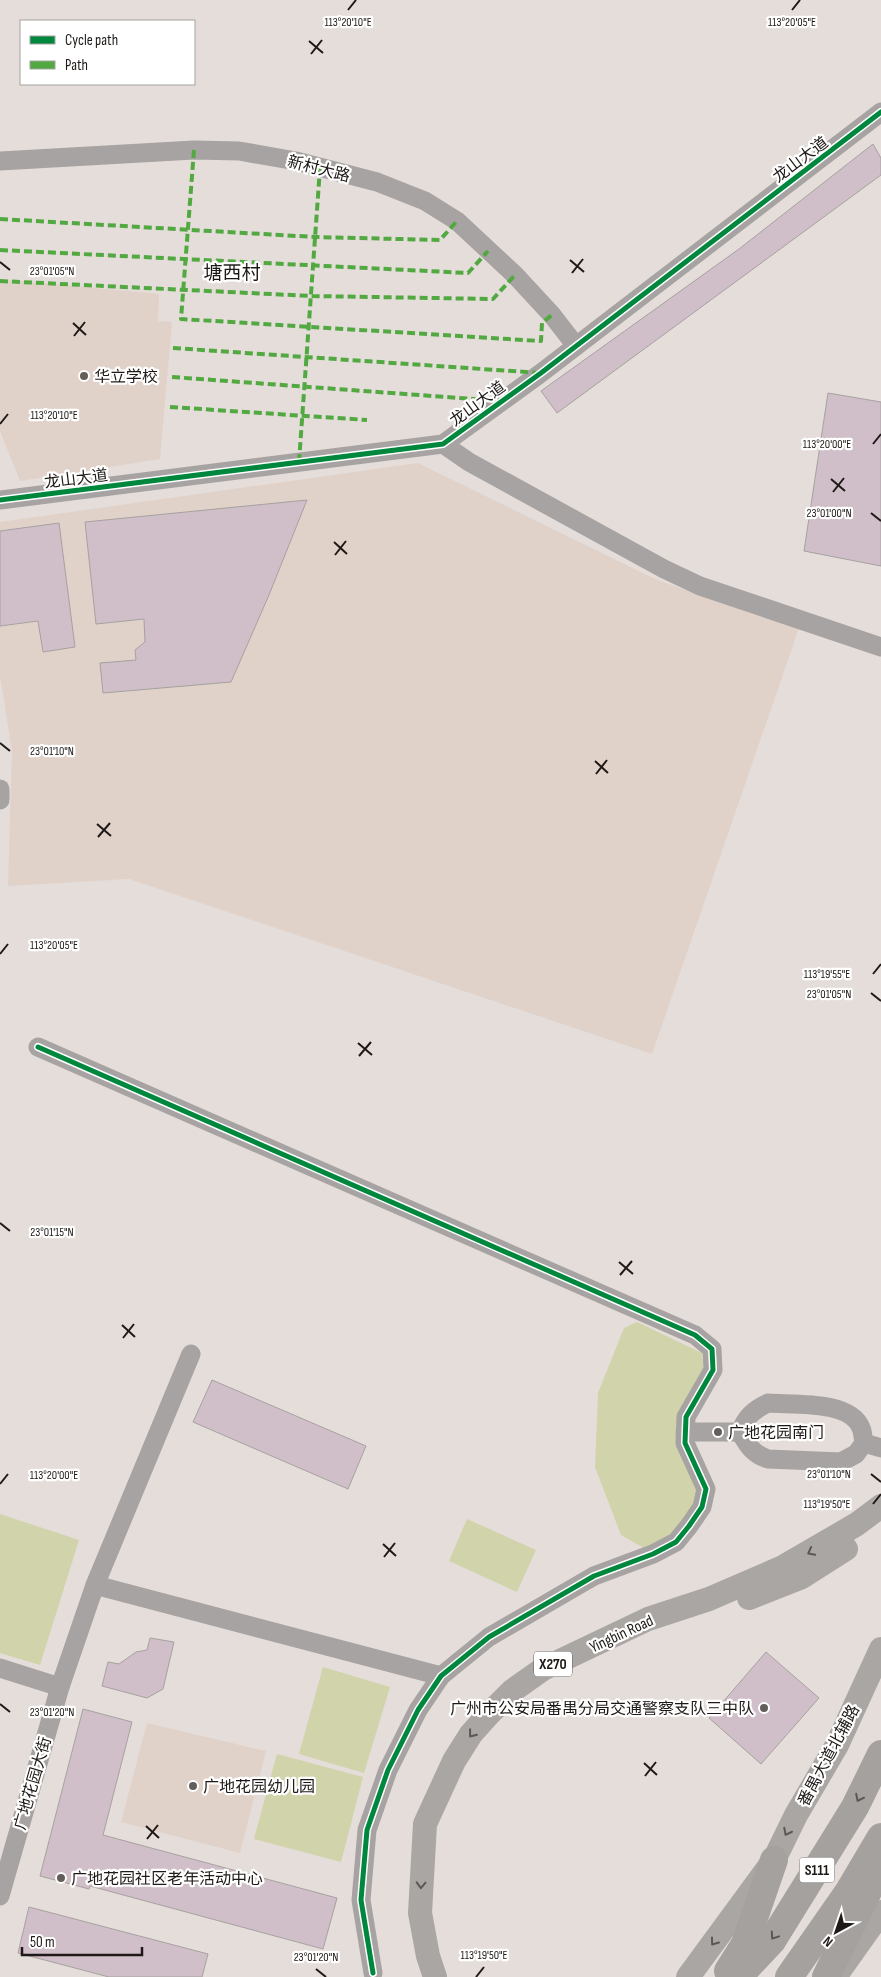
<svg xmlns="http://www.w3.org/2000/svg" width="881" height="1977" viewBox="0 0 881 1977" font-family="'Sofia Sans Condensed','Noto Sans SC',sans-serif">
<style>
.built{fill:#e1d2c9}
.green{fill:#d1d3ab}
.building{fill:#d0bfc8;stroke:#a6a1a0}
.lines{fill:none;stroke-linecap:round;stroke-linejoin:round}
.minor{stroke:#a7a3a2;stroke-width:19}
.major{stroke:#aaa6a3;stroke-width:24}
.highway{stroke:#a5a19e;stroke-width:28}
.quiet{stroke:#52a942;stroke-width:4;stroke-dasharray:8 4;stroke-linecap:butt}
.cycleway-casing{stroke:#fff;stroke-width:8}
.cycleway{stroke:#00873e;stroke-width:5}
.oneway{stroke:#5d5855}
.oneway2{stroke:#5b5653}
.ticks{fill:none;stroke:#1e1916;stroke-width:2}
.poi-dot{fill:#645e5a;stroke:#fff;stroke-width:2}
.labels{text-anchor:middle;stroke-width:4.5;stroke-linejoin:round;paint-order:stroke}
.shield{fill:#fff;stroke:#625e5c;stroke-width:1}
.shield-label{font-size:15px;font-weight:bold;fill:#1e1916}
.street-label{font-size:16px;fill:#1e1916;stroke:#fff}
.poi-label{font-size:16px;fill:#1e1916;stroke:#fff;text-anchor:start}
.quarter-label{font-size:19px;fill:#1e1916;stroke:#fff}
.ticks-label{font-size:12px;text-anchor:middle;fill:#1e1916;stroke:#fff;stroke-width:4.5;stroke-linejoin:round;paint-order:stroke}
</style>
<rect width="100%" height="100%" fill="#e5ddd9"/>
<g class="built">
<polygon points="0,279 159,294 158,321 172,322 160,459 20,481 0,431"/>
<polygon points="418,463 657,580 799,628 652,1054 129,879 8,886 12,751 0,676 0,522"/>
<polygon points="147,1723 266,1751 240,1853 121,1822"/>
</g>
<g class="green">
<polygon points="637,1322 702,1353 704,1373 677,1418 698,1487 696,1506 671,1536 644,1548 621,1535 595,1467 598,1393 624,1328"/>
<polygon points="0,1514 79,1540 40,1665 0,1653"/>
<polygon points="467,1519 536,1550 517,1592 449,1561"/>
<polygon points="323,1667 390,1687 364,1773 299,1754"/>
<polygon points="277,1754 363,1777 341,1862 254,1839"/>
</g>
<g class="building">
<polygon points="873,144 881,158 881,175 557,413 541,391 739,249"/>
<polygon points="828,393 881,402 881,566 804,551"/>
<polygon points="307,500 269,595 231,682 103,693 100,663 136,660 135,650 145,642 144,619 96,624 85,522"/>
<polygon points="59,523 75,647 43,652 38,621 0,626 0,531"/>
<polygon points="212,1380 366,1446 348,1489 193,1422"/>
<polygon points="150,1638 174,1642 163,1689 147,1698 102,1686 108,1662 119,1664 136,1652 147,1650"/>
<polygon points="766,1652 819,1698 761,1764 709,1718"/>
<polygon points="83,1709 132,1722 103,1835 337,1898 323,1949 90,1886 89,1889 40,1876"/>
<polygon points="29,1907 208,1954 202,1977 109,1977 18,1953"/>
</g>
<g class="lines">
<g class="minor">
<polyline points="0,161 194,150 239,151 296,161 377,182 425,201 457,221 515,275 552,315 576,346"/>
<polyline points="443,444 469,462 664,569 700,586 881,647"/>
<polyline points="0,500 443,444 541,373 881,112"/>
<polyline points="0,789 0,800"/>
<polyline points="38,1047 695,1335 712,1349 713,1370 686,1417 685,1443 706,1489 702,1507 689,1526 676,1542 653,1554 594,1576 489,1637 441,1676 418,1710 388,1770 367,1830 361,1900 373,1973"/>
<path d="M768 1403C794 1405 850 1400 861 1428 863 1432 863 1439 864 1443L856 1454 841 1462 768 1459C753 1454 748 1446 740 1432 746 1417 753 1410 768 1403Z"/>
<polyline points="685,1432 740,1432"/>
<polyline points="864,1443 881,1448"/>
<polyline points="95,1585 441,1676"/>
<polyline points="0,1668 60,1687"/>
<polyline points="0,1896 60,1687 95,1585 191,1354"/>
</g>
<g class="major">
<polyline points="749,1598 802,1577 846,1549"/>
<polyline points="837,1974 881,1912"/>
<polyline points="435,1977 428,1956 420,1913 425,1824 454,1761 471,1734 489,1714 512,1691 543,1669 648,1619 709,1599 783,1567 857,1524 881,1506"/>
<polyline points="688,1977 774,1860 796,1815 837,1745 881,1649"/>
</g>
<g class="highway">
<polyline points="728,1971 745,1944 774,1860"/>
<polyline points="738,1977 772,1941 855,1807 881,1754"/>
<polyline points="789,1977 849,1891 881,1837"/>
<polyline points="826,1977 875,1877"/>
</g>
<g class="quiet">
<polyline points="194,150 181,319 541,341 542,323 552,315"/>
<polyline points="0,219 315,237 440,240 457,221"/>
<polyline points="0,250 468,273 488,251"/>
<polyline points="0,281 312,296 493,299 515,275"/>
<polyline points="173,348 541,373"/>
<polyline points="172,377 501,401"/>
<polyline points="170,407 367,420"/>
<polyline points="299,462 320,168"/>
</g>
<defs>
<g id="cycleway">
<polyline points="0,500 443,444 541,373 881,112"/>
<polyline points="38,1047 695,1335 712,1349 713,1370 686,1417 685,1443 706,1489 702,1507 689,1526 676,1542 653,1554 594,1576 489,1637 441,1676 418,1710 388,1770 367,1830 361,1900 373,1973"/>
</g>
</defs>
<use href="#cycleway" class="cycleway-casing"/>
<use href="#cycleway" class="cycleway"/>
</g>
<defs><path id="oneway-chevron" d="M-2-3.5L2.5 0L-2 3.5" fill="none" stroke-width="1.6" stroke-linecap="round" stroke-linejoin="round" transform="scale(1.25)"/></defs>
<g class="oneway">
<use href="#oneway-chevron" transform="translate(811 1552) rotate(152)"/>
<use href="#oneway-chevron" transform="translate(472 1734) rotate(128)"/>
<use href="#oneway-chevron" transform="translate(787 1832) rotate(117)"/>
<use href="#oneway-chevron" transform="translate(421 1885) rotate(92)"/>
<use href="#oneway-chevron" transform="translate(714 1942) rotate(126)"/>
</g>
<g class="oneway2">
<use href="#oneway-chevron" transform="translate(859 1798) rotate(116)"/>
<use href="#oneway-chevron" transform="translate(774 1936) rotate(124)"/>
</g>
<path class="ticks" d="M348 10 356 0M792 10 800 0M309 41 323 53M311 54 322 40M570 260 584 272M0 262 10 270M572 273 583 259M73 323 86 335M74 336 85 322M0 424 8 414M873 444 881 434M831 479 845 491M833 492 844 478M871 513 881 521M334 542 347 554M335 555 346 541M0 743 10 751M595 761 608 773M596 774 607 760M97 824 111 836M98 837 110 823M0 954 8 944M873 974 881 964M871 993 881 1001M358 1043 372 1055M359 1056 371 1042M0 1223 10 1231M619 1262 633 1274M620 1275 632 1261M122 1325 135 1337M123 1338 134 1324M871 1474 881 1482M0 1484 8 1474M873 1504 881 1494M383 1544 396 1556M384 1557 395 1543M0 1704 10 1712M644 1763 657 1775M645 1776 656 1762M146 1826 159 1838M147 1839 158 1825M316 1969 326 1977M476 1977 484 1967"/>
<g class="poi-dot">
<circle cx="84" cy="376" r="5"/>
<circle cx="718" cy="1432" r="5"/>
<circle cx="764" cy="1708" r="5"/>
<circle cx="193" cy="1786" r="5"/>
<circle cx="61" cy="1878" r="5"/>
</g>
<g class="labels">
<g class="shield">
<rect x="534" y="1651.5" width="38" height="25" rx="4"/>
<rect x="799.5" y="1857.5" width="35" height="25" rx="4"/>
</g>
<g class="shield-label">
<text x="553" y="1669">X270</text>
<text x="817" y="1875">S111</text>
</g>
<g class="street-label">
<text transform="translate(800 159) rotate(-37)" y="6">龙山大道</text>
<text transform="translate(319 168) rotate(14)" y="6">新村大路</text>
<text transform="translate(477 403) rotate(-36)" y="6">龙山大道</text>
<text transform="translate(76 478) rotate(-7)" y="6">龙山大道</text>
<text transform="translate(621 1633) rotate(-25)" y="6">Yingbin Road</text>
<text transform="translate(828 1755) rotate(-62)" y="6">番禺大道北辅路</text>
<text transform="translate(32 1783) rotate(-74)" y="6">广地花园大街</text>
</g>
<g class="poi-label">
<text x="94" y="382">华立学校</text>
<text x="728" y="1438">广地花园南门</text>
<text x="754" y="1714" text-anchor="end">广州市公安局番禺分局交通警察支队三中队</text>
<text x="203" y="1792">广地花园幼儿园</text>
<text x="71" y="1884">广地花园社区老年活动中心</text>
</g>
<g class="quarter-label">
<text x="232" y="279">塘西村</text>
</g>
</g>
<g class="ticks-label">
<text x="348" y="26">113°20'10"E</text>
<text x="792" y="26">113°20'05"E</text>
<text x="52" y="275">23°01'05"N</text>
<text x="54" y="419">113°20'10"E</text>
<text x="827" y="448">113°20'00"E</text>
<text x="829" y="517">23°01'00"N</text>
<text x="52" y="755">23°01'10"N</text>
<text x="54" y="949">113°20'05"E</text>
<text x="827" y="978">113°19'55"E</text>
<text x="829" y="998">23°01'05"N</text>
<text x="52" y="1236">23°01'15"N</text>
<text x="829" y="1478">23°01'10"N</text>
<text x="54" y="1479">113°20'00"E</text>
<text x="827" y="1508">113°19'50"E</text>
<text x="52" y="1716">23°01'20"N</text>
<text x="484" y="1959">113°19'50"E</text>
<text x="316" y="1961">23°01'20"N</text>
</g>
<rect x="20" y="20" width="175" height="65" fill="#ffffff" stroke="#a5a3a2"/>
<rect x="30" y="36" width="25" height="8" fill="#00873e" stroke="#a5a3a2"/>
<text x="65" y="45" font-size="15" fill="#1e1916">Cycle path</text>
<rect x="30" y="61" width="25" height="8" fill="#52a942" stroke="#a5a3a2"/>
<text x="65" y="70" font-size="15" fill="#1e1916">Path</text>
<g transform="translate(836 1932) rotate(220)" stroke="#ffffff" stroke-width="4" paint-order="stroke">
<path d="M0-4L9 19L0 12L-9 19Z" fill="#1e1916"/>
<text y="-8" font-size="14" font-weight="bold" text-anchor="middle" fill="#1e1916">N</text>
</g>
<path d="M22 1947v8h120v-8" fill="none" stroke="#1e1916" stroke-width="2.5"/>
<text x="30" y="1947" font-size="15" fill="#1e1916" stroke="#ffffff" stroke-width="4" paint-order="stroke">50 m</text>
</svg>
